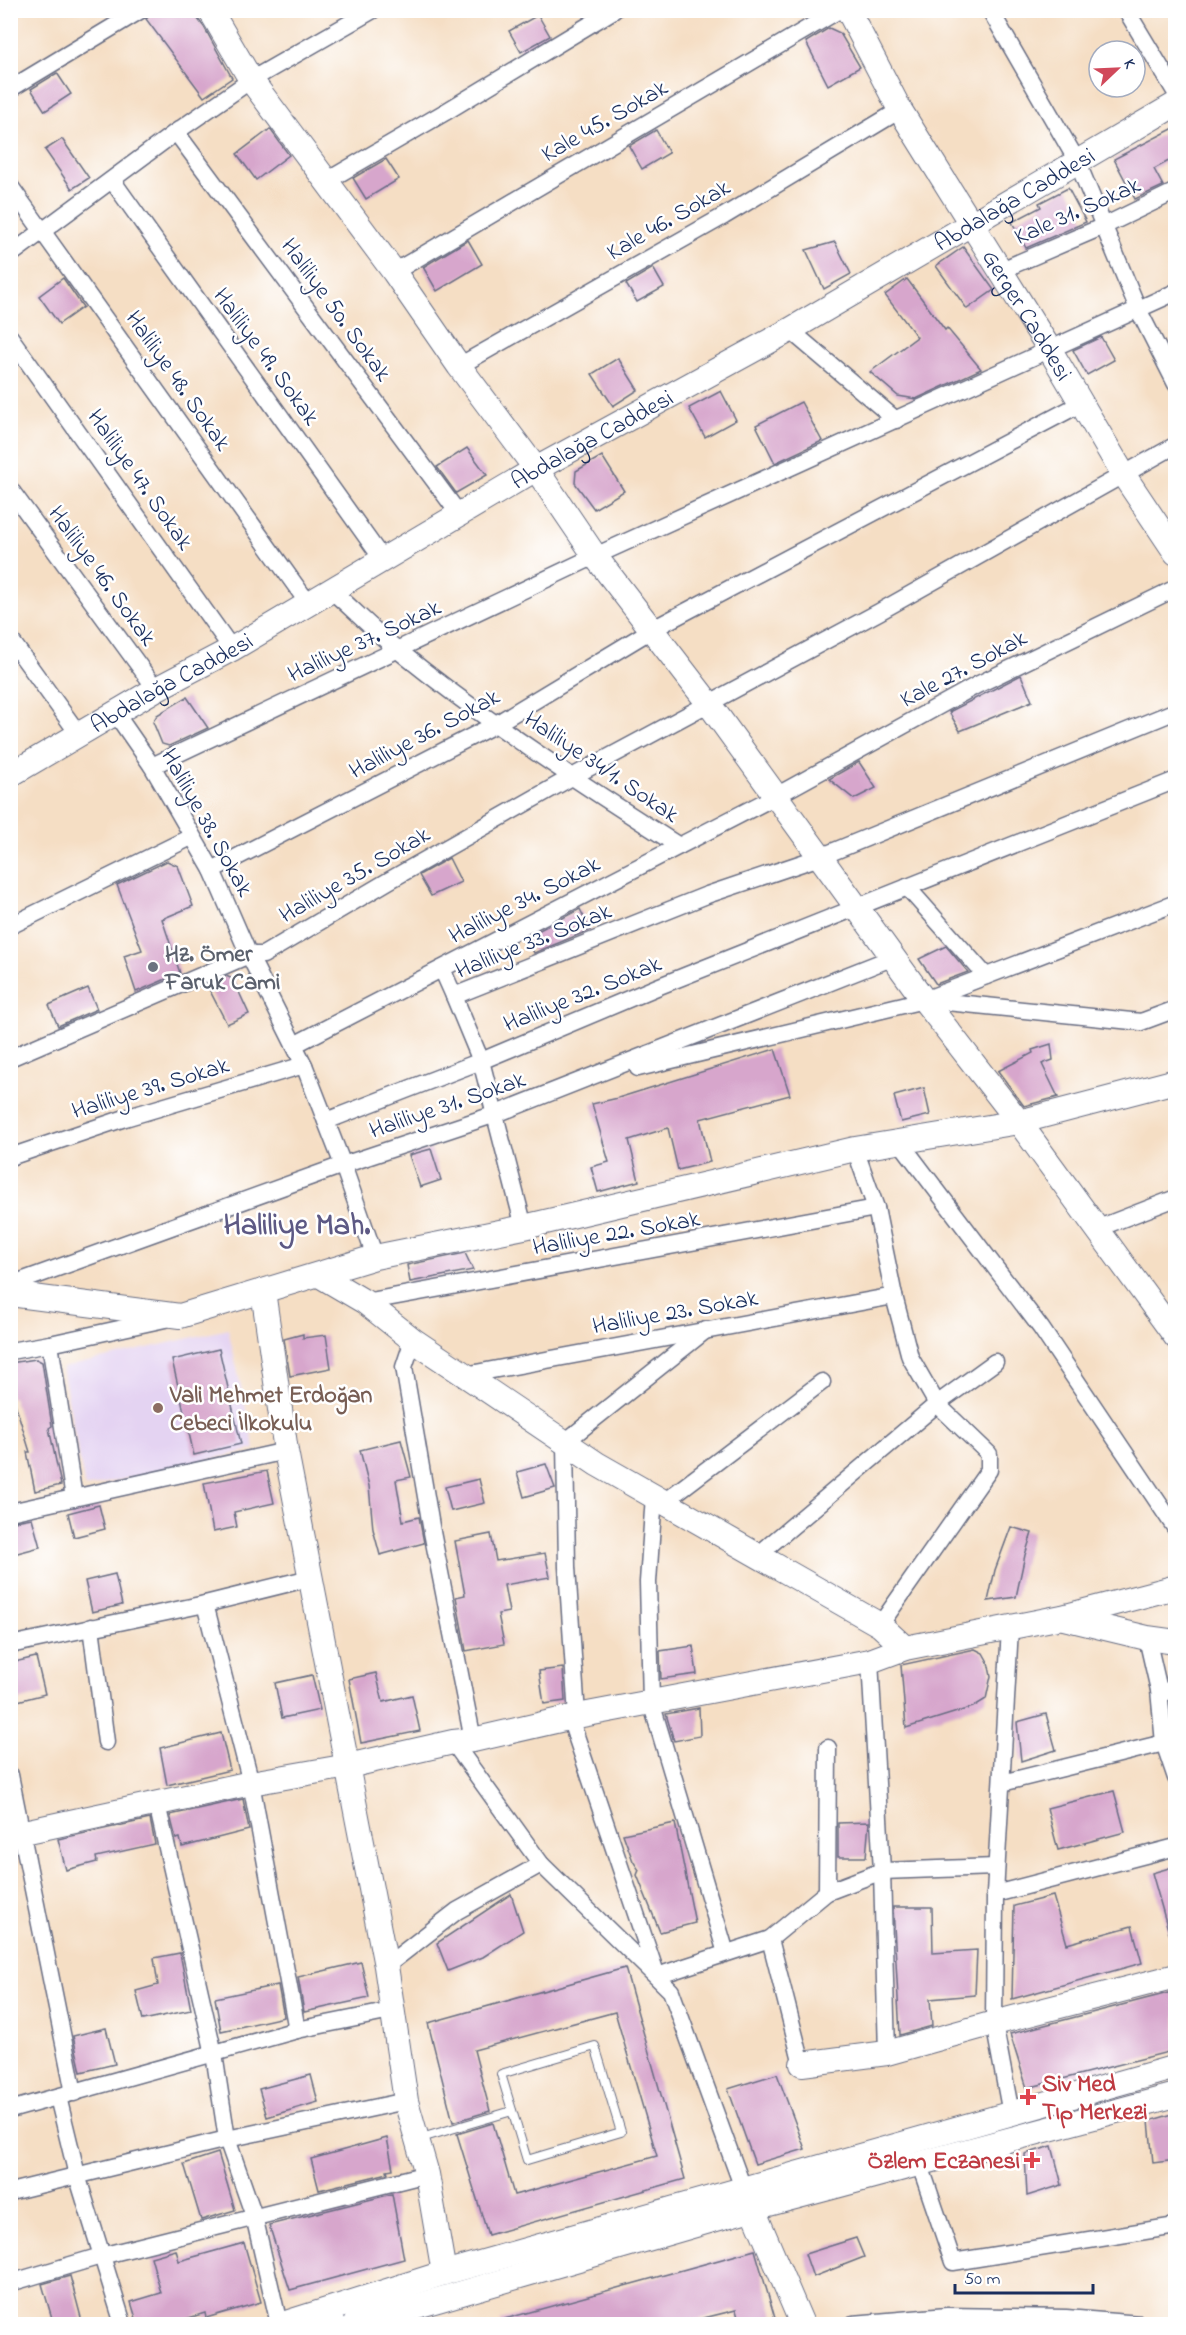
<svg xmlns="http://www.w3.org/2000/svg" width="1186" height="2335" viewBox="0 0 1186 2335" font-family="'Indie Flower',sans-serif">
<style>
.built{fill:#e4d3f2}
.building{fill:#d7a6cc}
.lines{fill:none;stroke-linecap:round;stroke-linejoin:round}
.lane-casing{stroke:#676c82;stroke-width:10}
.street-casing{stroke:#676c82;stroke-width:19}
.secondary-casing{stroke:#676c82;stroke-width:26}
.lane{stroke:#fff;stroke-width:8}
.street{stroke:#fff;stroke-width:16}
.secondary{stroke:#fff;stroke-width:24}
.worship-dot{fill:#6b7280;stroke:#fff;stroke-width:2}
.education-dot{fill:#8d6e63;stroke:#fff;stroke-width:2}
.health-dot{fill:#e0444e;stroke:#fff;stroke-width:2}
.labels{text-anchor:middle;stroke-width:5;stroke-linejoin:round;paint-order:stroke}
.street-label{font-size:24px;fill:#1b2f5e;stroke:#fff}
.worship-label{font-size:24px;font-weight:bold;fill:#5b616d;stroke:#fff;text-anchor:start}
.education-label{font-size:24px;font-weight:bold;fill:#785e54;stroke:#fff;text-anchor:start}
.health-label{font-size:24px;font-weight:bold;fill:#be3a42;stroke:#fff;text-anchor:start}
.district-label{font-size:30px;font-weight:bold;fill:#5d5984;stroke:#fff}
</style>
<rect width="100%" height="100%" fill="#fff"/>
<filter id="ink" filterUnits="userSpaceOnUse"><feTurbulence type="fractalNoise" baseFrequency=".0167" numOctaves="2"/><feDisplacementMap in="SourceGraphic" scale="12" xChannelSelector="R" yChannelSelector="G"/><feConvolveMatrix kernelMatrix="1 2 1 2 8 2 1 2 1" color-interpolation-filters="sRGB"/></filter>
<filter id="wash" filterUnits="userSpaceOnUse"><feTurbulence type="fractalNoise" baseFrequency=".008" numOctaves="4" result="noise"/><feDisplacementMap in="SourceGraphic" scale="24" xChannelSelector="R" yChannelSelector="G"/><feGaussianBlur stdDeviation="1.35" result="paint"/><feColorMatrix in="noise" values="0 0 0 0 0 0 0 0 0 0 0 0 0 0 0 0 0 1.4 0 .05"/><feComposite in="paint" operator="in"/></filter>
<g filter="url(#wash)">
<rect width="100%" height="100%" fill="#f5dec4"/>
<polygon class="built" points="228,1329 255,1449 85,1488 62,1368"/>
<g id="blocks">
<g class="building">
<polygon points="157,10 191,10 204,27 232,78 204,97 146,19"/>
<polygon points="538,15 550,36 521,52 509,31"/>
<polygon points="829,28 840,33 860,67 828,85 806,42"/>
<polygon points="57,73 71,94 45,111 31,89"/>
<polygon points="1176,127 1176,157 1154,169 1163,186 1135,199 1114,159"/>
<polygon points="270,129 289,155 256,180 237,154"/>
<polygon points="656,130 669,153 642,169 629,146"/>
<polygon points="62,139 89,178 72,189 45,150"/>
<polygon points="386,159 399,179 366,199 353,178"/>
<polygon points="1068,188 1086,222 1026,248 1012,222 1041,207 1039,203"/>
<polygon points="468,240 482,264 437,291 423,267"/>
<polygon points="835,242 851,274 824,289 806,250"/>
<polygon points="963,247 994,290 967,309 936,266"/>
<polygon points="653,268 664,287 637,302 626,284"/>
<polygon points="63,278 83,307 59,324 39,296"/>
<polygon points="907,279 945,330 947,328 981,369 916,399 898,396 870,372 917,337 885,295"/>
<polygon points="1101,337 1114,360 1087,375 1073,350"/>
<polygon points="618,358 638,390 613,406 592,374"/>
<polygon points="721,391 736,420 705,437 689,408"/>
<polygon points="801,402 822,441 775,463 756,425"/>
<polygon points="467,448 487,475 456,493 437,467"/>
<polygon points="602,456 624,491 594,509 575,483 576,471"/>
<polygon points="1021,675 1032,701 960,731 949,712"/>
<polygon points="187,697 208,728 169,746 162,744 153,722 157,715"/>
<polygon points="859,762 876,788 854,799 829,779"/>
<polygon points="449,858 461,882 431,896 419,875"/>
<polygon points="167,861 178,866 193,906 162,919 180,973 136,992 124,956 142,950 117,885"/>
<polygon points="580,909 590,930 534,953 526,937"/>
<polygon points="946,946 968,972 936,984 919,959"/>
<polygon points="226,976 233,979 249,1014 227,1024 207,985"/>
<polygon points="88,988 97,1009 58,1026 49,1005"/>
<polygon points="1051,1044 1053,1060 1042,1064 1058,1097 1024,1106 998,1071 1033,1053 1032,1050"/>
<polygon points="775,1049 790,1095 700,1119 710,1162 678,1170 668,1128 629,1140 639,1181 598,1192 591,1167 609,1162 592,1104 618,1098"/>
<polygon points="924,1088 930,1115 901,1122 894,1096"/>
<polygon points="431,1149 441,1180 420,1187 409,1155"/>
<polygon points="465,1253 473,1270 410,1282 407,1265"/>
<polygon points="303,1334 303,1338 326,1335 331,1368 290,1376 284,1339"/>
<polygon points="219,1349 241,1444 194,1455 172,1360"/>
<polygon points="36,1359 42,1362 52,1426 49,1428 61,1485 35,1491 27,1452 30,1452 13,1397 10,1398 10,1363"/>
<polygon points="401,1440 411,1477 396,1480 403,1521 419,1517 424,1543 380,1555 373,1529 369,1486 360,1450"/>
<polygon points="546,1464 555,1488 524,1497 517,1472"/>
<polygon points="267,1471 274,1503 234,1512 237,1527 213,1532 204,1483"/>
<polygon points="479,1479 485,1503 451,1511 445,1487"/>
<polygon points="99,1505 105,1529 74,1537 68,1513"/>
<polygon points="32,1518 40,1547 10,1555 10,1522"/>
<polygon points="1011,1527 1032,1533 1025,1555 1016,1597 988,1601 995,1570"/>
<polygon points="491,1534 496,1561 545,1553 550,1577 504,1585 509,1612 498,1614 504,1644 466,1651 456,1597 465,1595 455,1541"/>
<polygon points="115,1574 122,1605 92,1612 85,1581"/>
<polygon points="693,1646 697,1674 661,1679 660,1651"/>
<polygon points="975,1649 983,1653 988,1662 991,1676 986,1699 973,1707 906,1728 901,1665"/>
<polygon points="36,1657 45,1694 10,1703 10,1663"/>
<polygon points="563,1668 565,1701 544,1704 539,1671"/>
<polygon points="376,1673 383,1702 412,1695 420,1731 361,1743 349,1679"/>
<polygon points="312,1675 320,1710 282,1718 275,1683"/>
<polygon points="699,1708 700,1736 674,1741 666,1714"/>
<polygon points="1046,1714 1056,1750 1021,1761 1017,1722"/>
<polygon points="221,1733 230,1770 167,1785 160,1748"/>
<polygon points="1114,1791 1125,1832 1058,1850 1047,1808"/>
<polygon points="243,1799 249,1830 182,1847 180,1838 176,1839 170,1815"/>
<polygon points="150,1819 155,1844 96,1857 97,1862 66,1870 58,1839"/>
<polygon points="869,1822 866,1857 838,1857 838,1823"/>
<polygon points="675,1823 695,1923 660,1932 637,1875 639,1870 633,1861 623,1834"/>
<polygon points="1176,1866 1176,1940 1171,1940 1152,1873"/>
<polygon points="511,1894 523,1931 483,1957 448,1971 437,1943"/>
<polygon points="1053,1896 1067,1944 1132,1926 1142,1963 1012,1999 1014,1906"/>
<polygon points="893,1907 932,1907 933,1953 977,1950 975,1995 930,1999 932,2026 900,2035"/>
<polygon points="180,1953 191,2010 143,2020 136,1991 158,1985 154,1958"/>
<polygon points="361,1962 369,1998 304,2012 298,1977"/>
<polygon points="625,1968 685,2179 488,2235 457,2134 493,2123 514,2195 657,2156 615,2012 474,2050 490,2111 453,2122 428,2023"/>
<polygon points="278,1985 284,2017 221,2031 215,1998"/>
<polygon points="1176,1991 1176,2050 1027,2088 1010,2034"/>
<polygon points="106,2028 115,2064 81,2072 73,2036"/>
<polygon points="777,2074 805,2149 755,2164 728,2089"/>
<polygon points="311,2075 318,2102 267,2117 259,2089"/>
<polygon points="1176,2113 1176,2160 1153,2163 1149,2121"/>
<polygon points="387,2138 393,2169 387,2170 388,2173 319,2190 311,2159"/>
<polygon points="1052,2146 1062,2185 1027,2196 1025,2154"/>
<polygon points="218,2153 235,2210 201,2220 184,2164"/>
<polygon points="392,2194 404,2259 290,2290 269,2225"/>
<polygon points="856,2238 864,2257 813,2277 805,2254"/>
<polygon points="244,2243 261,2302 206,2318 205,2313 166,2325 138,2325 131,2302 161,2293 151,2257 176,2250 179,2261"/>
<polygon points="755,2250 777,2325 740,2325 736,2310 676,2325 502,2325 501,2320"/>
<polygon points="70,2276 83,2325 54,2325 42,2284"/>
</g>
</g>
</g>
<g filter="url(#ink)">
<use href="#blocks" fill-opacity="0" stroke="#676c82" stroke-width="1.5"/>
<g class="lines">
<defs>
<g id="lane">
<polygon points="595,2046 621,2132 527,2160 501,2074"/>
<polyline points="418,2139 512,2111"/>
<polyline points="333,2309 342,2324"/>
</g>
<g id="street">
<polyline points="990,10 1077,161 1138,309 1176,384"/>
<polyline points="1126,10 1176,93"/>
<polyline points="10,89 141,10"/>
<polyline points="176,132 459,514"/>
<polyline points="112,180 383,560"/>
<polyline points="325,182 447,111 614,10"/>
<polyline points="10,186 308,603"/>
<polyline points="10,255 176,132 251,80 373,10"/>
<polyline points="999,271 1104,226 1176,191"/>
<polyline points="394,272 839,10"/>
<polyline points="790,330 896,420"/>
<polyline points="10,337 232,649"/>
<polyline points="459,366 724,216 900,110"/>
<polyline points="10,489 156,689"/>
<path d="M331 590C354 610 375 632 399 651 488 723 583 785 679 846"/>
<polyline points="10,639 80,736"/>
<polyline points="116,714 152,766 212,870 249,955 304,1065 343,1165 375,1257"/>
<polyline points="152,766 595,556 1176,292"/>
<polyline points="212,870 496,724 653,629 1080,404"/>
<polyline points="907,887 986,976"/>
<polyline points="10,926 191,837"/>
<polyline points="442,969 454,996"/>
<polyline points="927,1000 1141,1022 1176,1009"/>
<polyline points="294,1045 776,796 977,685 1176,588"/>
<polyline points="10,1058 249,955 263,955 390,880 570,778 879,612 1176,445"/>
<polyline points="638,1068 924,1000 1176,903"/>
<polyline points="326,1121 481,1061 657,987 1176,780"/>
<polyline points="900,1142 1041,1328 1176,1529"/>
<polyline points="855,1149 876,1208 894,1296 910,1357 937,1404 989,1454 989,1470 880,1625"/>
<polyline points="10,1157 125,1118 304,1065"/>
<polyline points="524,1227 481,1061 454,996 707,895 820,857 1176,711"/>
<polyline points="1096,1229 1176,1198"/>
<polyline points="10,1285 343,1165 496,1114 894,957"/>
<polyline points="365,1302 876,1208"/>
<polyline points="413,1340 404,1367 432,1532 473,1740"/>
<polyline points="50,1344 74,1498"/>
<polyline points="10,1351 50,1344 165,1319"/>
<polyline points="465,1375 894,1296"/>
<polyline points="654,1496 648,1582 651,1702 726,1953"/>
<polyline points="664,1502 822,1382"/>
<polyline points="10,1512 286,1451"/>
<polyline points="758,1555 937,1404 995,1362"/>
<polyline points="205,1604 251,1783 297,2030"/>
<polyline points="91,1627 106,1742"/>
<polyline points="1010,1628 995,1894 1176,1847"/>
<polyline points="10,1645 205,1604 310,1578"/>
<polyline points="870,1661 882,1871 887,2053"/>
<polyline points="1159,1690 1176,1692"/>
<polyline points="577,1716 567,1567 565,1442 706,1330"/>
<polyline points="570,1718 657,1976 770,1939 827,1892 882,1871 996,1867"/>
<polyline points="453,1742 541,1864 671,1991 743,2188"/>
<polyline points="1164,1743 1176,1778"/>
<polyline points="10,1775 74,2093"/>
<polyline points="1002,1783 1164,1743 1159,1690 1147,1638"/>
<polyline points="157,1804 214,2054 227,2139 254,2216 279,2324"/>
<polyline points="827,1892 828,1748"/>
<polyline points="995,1894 994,2023 1011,2114"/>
<polyline points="770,1939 802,2064"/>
<polyline points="386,1966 457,1911 541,1864"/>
<polyline points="58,2097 77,2175 123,2324"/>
<polyline points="10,2110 297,2030 391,2011"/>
<polyline points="920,2165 953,2262 1176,2226"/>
<polyline points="10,2192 227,2139 406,2101"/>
<polyline points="10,2283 101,2256 427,2174"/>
<polyline points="853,2324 947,2316 1066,2318 1140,2324"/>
</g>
<g id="secondary">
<polyline points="210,10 251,80 394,272 459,366 536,469 595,556 709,704 924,1000 1019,1122 1176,1337"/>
<path id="s1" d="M848 10 900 110 1050 350 1123 474 1176 553"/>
<path id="s2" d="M10 775 156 689 232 649 536 469 790 330 1176 104"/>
<polyline points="319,1275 365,1302 413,1340 597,1464 880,1625 905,1648"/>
<polyline points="263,1291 286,1451 386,1966 406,2101 427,2174 444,2273"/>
<polyline points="10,1294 180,1316 375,1257 524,1227 855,1149 1019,1122 1176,1081"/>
<polyline points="1064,1618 1147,1638 1176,1642"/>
<polyline points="10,1835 251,1783 348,1766 453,1742 473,1740 577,1716 870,1661 905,1648 1062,1617 1176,1587"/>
<polyline points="802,2064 887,2053 994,2023 1176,1976"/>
<polyline points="747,2195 802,2324"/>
<polyline points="283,2324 444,2273 1176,2067"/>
<polyline points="355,2324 754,2208 1176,2095"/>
</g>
</defs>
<use href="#lane" class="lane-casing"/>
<use href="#street" class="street-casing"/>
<use href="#secondary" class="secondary-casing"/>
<use href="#lane" class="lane"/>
<use href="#street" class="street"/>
<use href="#secondary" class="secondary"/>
</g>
</g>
<circle class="worship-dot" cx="153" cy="967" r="6"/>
<circle class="education-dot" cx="158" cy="1408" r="6"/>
<g class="health-dot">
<path d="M1025 2088h6v6h6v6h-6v6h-6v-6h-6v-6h6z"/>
<path d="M1029 2151h6v6h6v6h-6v6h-6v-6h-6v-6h6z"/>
</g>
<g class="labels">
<g class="street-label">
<text transform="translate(604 120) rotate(-30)" y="8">Kale 45. Sokak</text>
<text dy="8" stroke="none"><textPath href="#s2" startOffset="1158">Abdalağa Caddesi</textPath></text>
<text transform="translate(1077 210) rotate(-24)" y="8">Kale 31. Sokak</text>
<text transform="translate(668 219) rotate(-30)" y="8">Kale 46. Sokak</text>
<text transform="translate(337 309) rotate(54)" y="8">Haliliye 50. Sokak</text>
<text dy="8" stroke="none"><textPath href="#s1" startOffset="354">Gerger Caddesi</textPath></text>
<text transform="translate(267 356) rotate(54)" y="8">Haliliye 49. Sokak</text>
<text transform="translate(179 380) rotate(55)" y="8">Haliliye 48. Sokak</text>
<text dy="8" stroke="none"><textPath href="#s2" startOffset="672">Abdalağa Caddesi</textPath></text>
<text transform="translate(141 479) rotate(55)" y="8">Haliliye 47. Sokak</text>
<text transform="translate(103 575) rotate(54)" y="8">Haliliye 46. Sokak</text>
<text transform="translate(364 640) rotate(-25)" y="8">Haliliye 37. Sokak</text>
<text transform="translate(963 668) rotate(-28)" y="8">Kale 27. Sokak</text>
<text dy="8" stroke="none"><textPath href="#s2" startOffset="186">Abdalağa Caddesi</textPath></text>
<text transform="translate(424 733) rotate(-28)" y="8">Haliliye 36. Sokak</text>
<text transform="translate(602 766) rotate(34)" y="8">Haliliye 34/1. Sokak</text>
<text transform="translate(208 822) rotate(61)" y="8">Haliliye 38. Sokak</text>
<text transform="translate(354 874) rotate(-30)" y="8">Haliliye 35. Sokak</text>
<text transform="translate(524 899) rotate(-27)" y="8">Haliliye 34. Sokak</text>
<text transform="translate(533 940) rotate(-22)" y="8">Haliliye 33. Sokak</text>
<text transform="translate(582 993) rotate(-22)" y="8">Haliliye 32. Sokak</text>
<text transform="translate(150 1087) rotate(-17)" y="8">Haliliye 39. Sokak</text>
<text transform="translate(447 1104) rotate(-19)" y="8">Haliliye 31. Sokak</text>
<text transform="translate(616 1232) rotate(-10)" y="8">Haliliye 22. Sokak</text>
<text transform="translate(675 1311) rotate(-10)" y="8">Haliliye 23. Sokak</text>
</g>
<g class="worship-label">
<text x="165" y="961">Hz. Ömer<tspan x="165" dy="28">Faruk Cami</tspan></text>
</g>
<g class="education-label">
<text x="170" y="1402">Vali Mehmet Erdoğan<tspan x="170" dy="28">Cebeci İlkokulu</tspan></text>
</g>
<g class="health-label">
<text x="1042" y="2091">Siv Med<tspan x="1042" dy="28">Tıp Merkezi</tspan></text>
<text x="1020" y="2168" text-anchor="end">Özlem Eczanesi</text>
</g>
<g class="district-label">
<text x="297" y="1234">Haliliye Mah.</text>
</g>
</g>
<rect width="1186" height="2335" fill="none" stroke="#fff" stroke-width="36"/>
<g transform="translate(1117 69) rotate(67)"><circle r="28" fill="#ffffff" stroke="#a4acbf" stroke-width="1.5"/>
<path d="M0-4.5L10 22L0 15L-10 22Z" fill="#d1495b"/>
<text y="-9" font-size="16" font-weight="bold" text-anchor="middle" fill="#1b2f5e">K</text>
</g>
<path d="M955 2284v9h138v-9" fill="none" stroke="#1b2f5e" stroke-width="3"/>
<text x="964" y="2284" font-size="18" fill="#1b2f5e" stroke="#ffffff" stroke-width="4.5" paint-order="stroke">50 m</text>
</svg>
